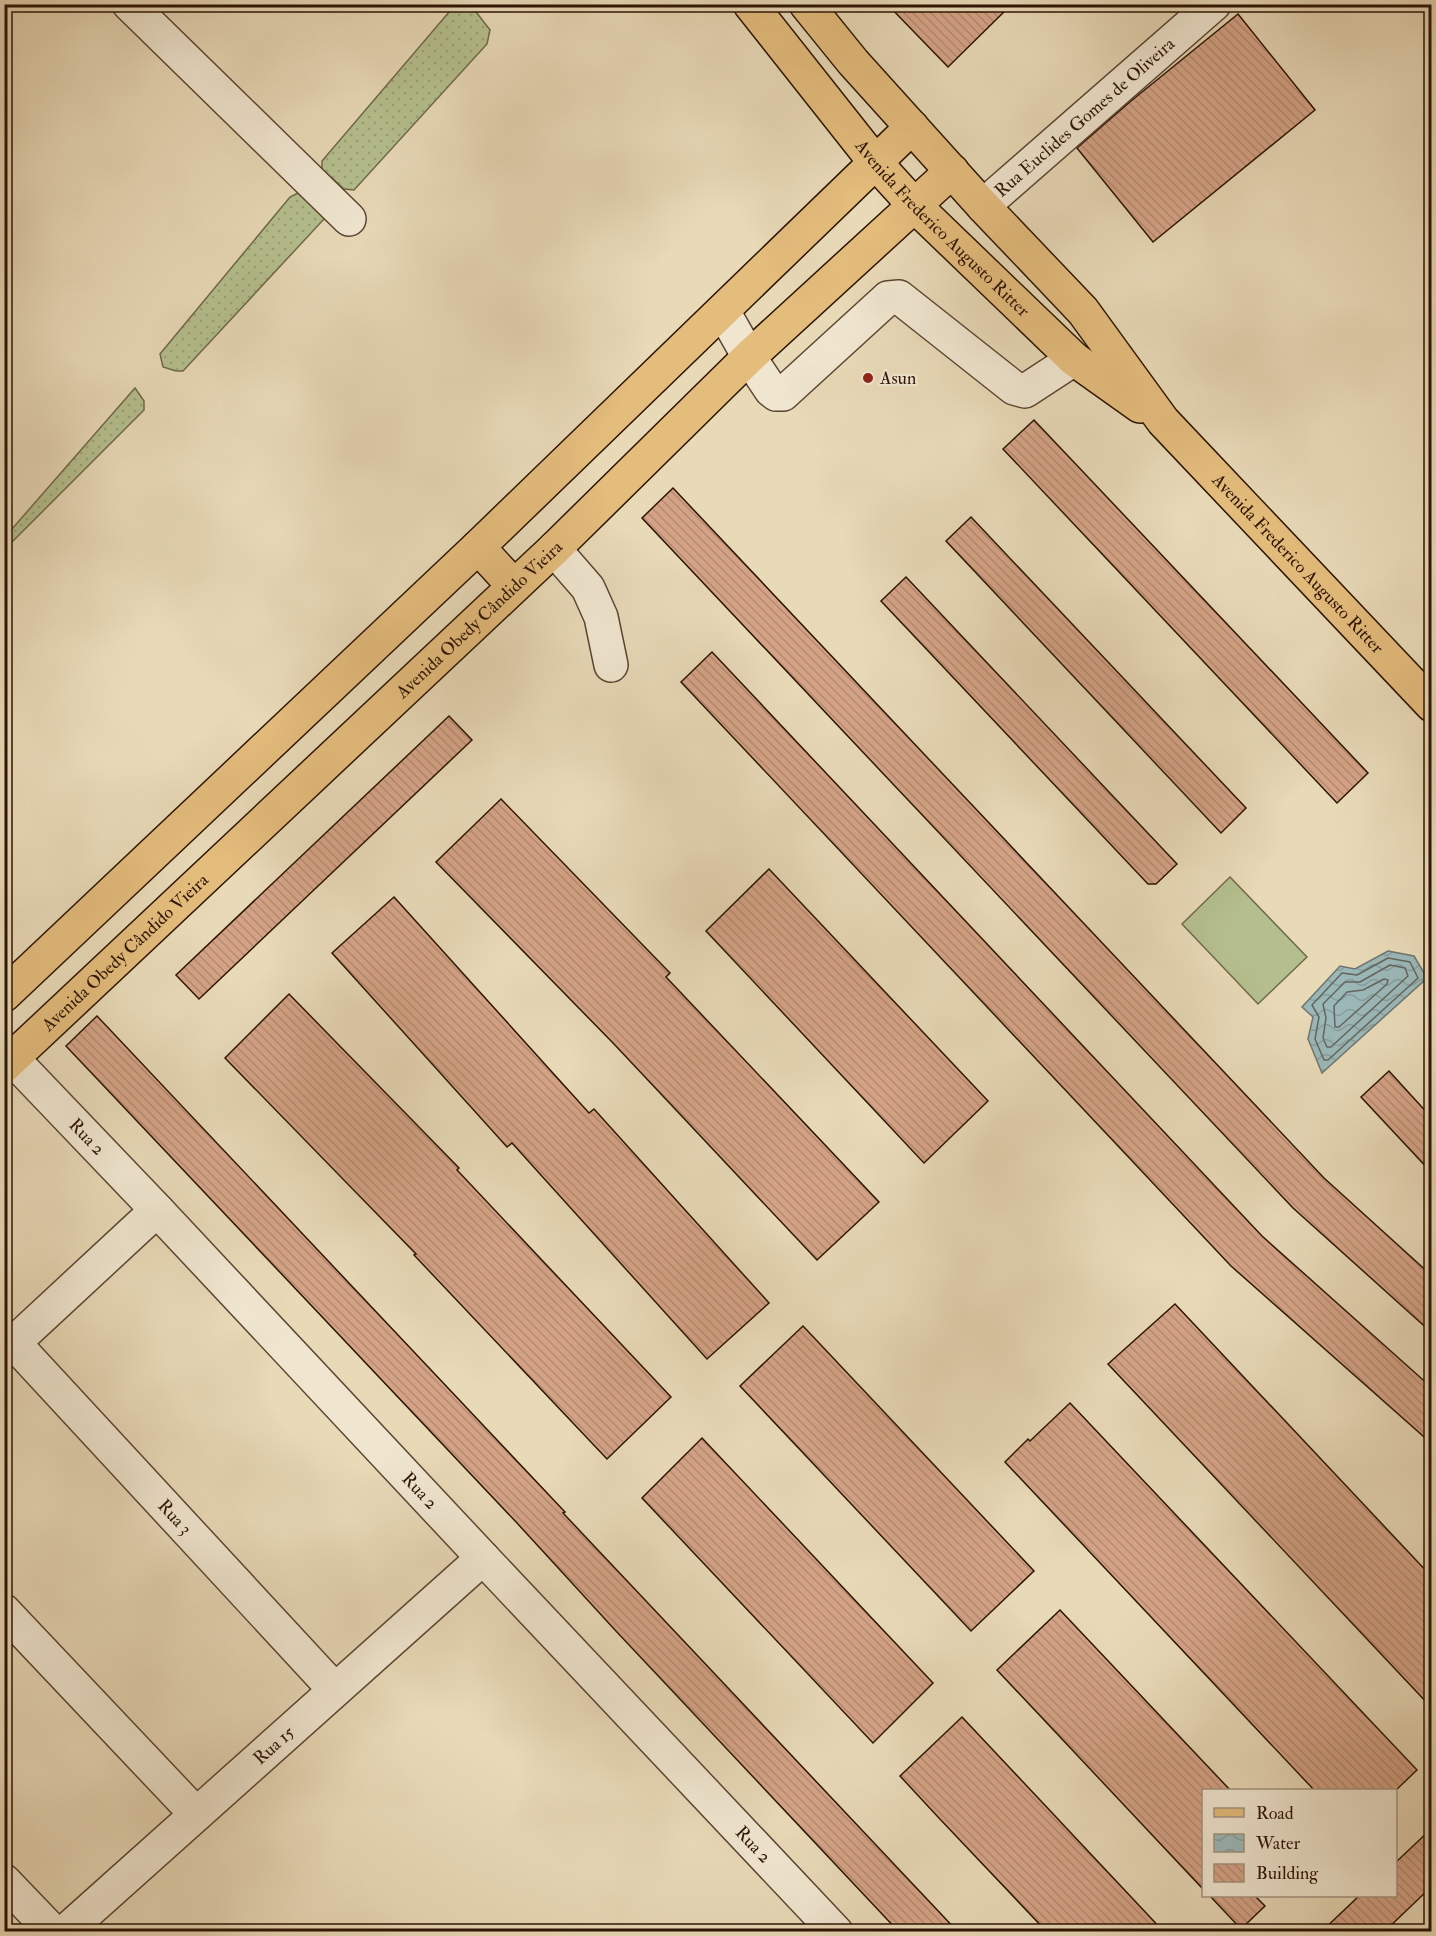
<svg xmlns="http://www.w3.org/2000/svg" width="1436" height="1936" viewBox="0 0 1436 1936" font-family="'IM FELL Double Pica',serif">
<style>
.grass{fill:url(#grass-dots);stroke:#706a4a;stroke-width:1.5}
.pitch{fill:#b5bf8e;stroke:#706a4a;stroke-width:1.5}
.water{fill:url(#water-waves);stroke:#6f7670;stroke-width:1.5}
.lines{fill:none;stroke-linecap:round;stroke-linejoin:round}
.shore{stroke:#64665e;stroke-width:1.5}
.building{fill:url(#building-back-hatch);stroke:#2c1405;stroke-width:1.5}
.minor-casing{stroke:#5b4532;stroke-width:36}
.major-casing{stroke:#2c1405;stroke-width:36}
.minor{stroke:#f0e6d0;stroke-width:33}
.major{stroke:#e4bc7c;stroke-width:33}
.poi-dot{fill:#8f2418;stroke:#f0e6d0;stroke-width:2}
.labels{text-anchor:middle;stroke-width:4.5;stroke-linejoin:round;paint-order:stroke}
.street-label{font-size:18px;fill:#2c1405;stroke:#f0e6d0}
.poi-label{font-size:18px;fill:#2c1405;stroke:#f0e6d0;text-anchor:start}
</style>
<defs>
<pattern id="grass-dots" width="8" height="8" patternUnits="userSpaceOnUse" patternTransform="scale(1.5)"><rect width="8" height="8" fill="#b5bf8e"/><path d="M2 2h.1M6 6h.1" fill="none" stroke="#9ca379" stroke-width="1.8" stroke-linecap="round"/></pattern>
<pattern id="water-waves" width="16" height="10" patternUnits="userSpaceOnUse" patternTransform="scale(1.5)"><rect width="16" height="10" fill="#9bb8b8"/><path d="M0 5q4-4 8 0t8 0" fill="none" stroke="#869d9d"/></pattern>
<pattern id="building-back-hatch" width="6" height="6" patternUnits="userSpaceOnUse" patternTransform="scale(1.5)"><rect width="6" height="6" fill="#d4a386"/><path d="M-1 5l2 2M0 0l6 6M5-1l2 2" fill="none" stroke="#b68b72"/></pattern>
</defs>
<rect width="100%" height="100%" fill="#e8d9b7"/>
<filter id="stains"><feTurbulence type="fractalNoise" baseFrequency=".00333" numOctaves="4"/><feColorMatrix values="0 0 0 0 .2 0 0 0 0 .09 0 0 0 0 .02 0 0 0 .5 -.17"/></filter>
<radialGradient id="worn" r=".72"><stop offset=".6" stop-color="#630" stop-opacity="0"/><stop offset="1" stop-color="#630" stop-opacity=".3"/></radialGradient>
<g class="grass">
<polygon points="455,5 473,8 490,30 487,44 354,190 344,189 322,169 322,161"/>
<polygon points="302,191 324,209 324,219 183,371 176,371 163,367 160,354 290,197"/>
<polygon points="135,388 144,401 144,410 5,549 5,537"/>
</g>
<polygon class="pitch" points="1230,877 1307,957 1258,1004 1182,924"/>
<polygon class="water" points="1388,951 1414,956 1427,978 1322,1073 1308,1039 1313,1017 1302,1007 1340,966 1355,969"/>
<g class="lines">
<g class="shore">
<polygon points="1388,958 1410,962 1418,978 1328,1060 1324,1060 1315,1039 1319,1017 1312,1005 1342,973 1357,975"/>
<polygon points="1390,965 1405,968 1408,976 1331,1047 1327,1047 1323,1038 1326,1018 1323,1004 1345,982 1360,982"/>
<polygon points="1384,979 1388,980 1387,984 1339,1027 1335,1027 1334,1006 1347,992 1363,990"/>
</g>
</g>
<g class="building">
<polygon points="887,4 1012,4 948,67"/>
<polygon points="1238,14 1315,110 1153,242 1077,148 1131,101"/>
<polygon points="1034,420 1368,773 1337,803 1003,449"/>
<polygon points="673,488 1324,1178 1431,1275 1431,1332 1293,1208 642,518"/>
<polygon points="971,517 1246,808 1221,833 946,541"/>
<polygon points="906,577 1177,864 1156,884 1148,884 881,601"/>
<polygon points="712,652 1262,1236 1431,1387 1431,1443 1231,1266 681,682"/>
<polygon points="449,716 472,740 199,999 176,975"/>
<polygon points="501,799 670,973 666,977 879,1202 817,1260 614,1044 436,862"/>
<polygon points="769,869 988,1101 924,1163 706,931"/>
<polygon points="394,897 589,1113 594,1109 769,1303 707,1359 512,1143 507,1147 332,953"/>
<polygon points="289,994 459,1168 457,1170 671,1397 607,1459 414,1255 416,1254 225,1058"/>
<polygon points="97,1016 498,1441 565,1512 563,1513 958,1932 899,1932 615,1630 517,1523 66,1046"/>
<polygon points="1389,1071 1431,1117 1431,1172 1361,1097"/>
<polygon points="1175,1304 1431,1576 1431,1707 1108,1364"/>
<polygon points="803,1326 1034,1571 971,1631 740,1386"/>
<polygon points="1070,1403 1417,1770 1395,1791 1315,1791 1005,1462 1028,1439 1030,1441"/>
<polygon points="702,1438 933,1683 873,1743 642,1498"/>
<polygon points="1060,1610 1231,1791 1203,1791 1203,1889 997,1670"/>
<polygon points="962,1717 1056,1817 1164,1932 1047,1932 938,1817 900,1776"/>
<polygon points="1431,1829 1431,1887 1384,1932 1321,1932 1359,1896 1395,1896 1395,1863"/>
<polygon points="1210,1896 1255,1896 1265,1906 1241,1929"/>
</g>
<g class="lines">
<defs>
<g id="minor">
<polyline points="129,4 349,219"/>
<path id="s1" d="M983 206 1214 4"/>
<polyline points="723,311 749,357 771,390 776,394 783,394 888,298 899,297 1014,388 1025,391 1074,359"/>
<polyline points="554,549 588,588 601,617 611,665"/>
<path id="s2" d="M4 1050 157 1210 483 1558 836 1932"/>
<path id="s3" d="M14 1343 335 1690"/>
<polyline points="4,1352 157,1210"/>
<polyline points="4,1611 196,1814"/>
<polyline points="4,1881 53,1932"/>
<path id="s4" d="M65 1932 483 1558"/>
</g>
<g id="major">
<path id="s5" d="M750 4 875 162 915 206 1074 359 1140 406"/>
<path id="s6" d="M806 4 853 62 983 206 1083 311 1163 421 1432 705"/>
<polyline points="478,547 514,586"/>
<polyline points="4,995 478,547 912,127"/>
<path id="s7" d="M4 1066 554 549 749 357 952 171"/>
</g>
</defs>
<use href="#minor" class="minor-casing"/>
<use href="#major" class="major-casing"/>
<use href="#minor" class="minor"/>
<use href="#major" class="major"/>
</g>
<circle class="poi-dot" cx="868" cy="378" r="6"/>
<g class="labels">
<g class="street-label">
<text dy="6" stroke="none"><textPath href="#s1" startOffset="135">Rua Euclides Gomes de Oliveira</textPath></text>
<text dy="6" stroke="none"><textPath href="#s5" startOffset="296">Avenida Frederico Augusto Ritter</textPath></text>
<text dy="6" stroke="none"><textPath href="#s6" startOffset="746">Avenida Frederico Augusto Ritter</textPath></text>
<text dy="6" stroke="none"><textPath href="#s7" startOffset="652">Avenida Obedy Cândido Vieira</textPath></text>
<text dy="6" stroke="none"><textPath href="#s7" startOffset="166">Avenida Obedy Cândido Vieira</textPath></text>
<text dy="6" stroke="none"><textPath href="#s2" startOffset="120">Rua 2</textPath></text>
<text dy="6" stroke="none"><textPath href="#s2" startOffset="606">Rua 2</textPath></text>
<text dy="6" stroke="none"><textPath href="#s3" startOffset="237">Rua 3</textPath></text>
<text dy="6" stroke="none"><textPath href="#s4" startOffset="280">Rua 15</textPath></text>
<text dy="6" stroke="none"><textPath href="#s2" startOffset="1092">Rua 2</textPath></text>
</g>
<g class="poi-label">
<text x="880" y="384">Asun</text>
</g>
</g>
<rect width="1436" height="1936" fill="none" stroke="#e8d9b7" stroke-width="24"/>
<rect x="6" y="6" width="1424" height="1924" fill="none" stroke="#2c1405" stroke-width="3"/>
<rect x="12" y="12" width="1412" height="1912" fill="none" stroke="#2c1405" stroke-width="1.5"/>
<rect x="1202" y="1789" width="195" height="108" fill="#f0e6d0" stroke="#a2927f" stroke-width="1.5"/>
<rect x="1214" y="1808" width="30" height="9" fill="#e4bc7c" stroke="#a2927f" stroke-width="1.5"/>
<text x="1256" y="1819" font-size="18" fill="#2c1405">Road</text>
<rect x="1214" y="1834" width="30" height="18" fill="url(#water-waves)" stroke="#a2927f" stroke-width="1.5"/>
<text x="1256" y="1849" font-size="18" fill="#2c1405">Water</text>
<rect x="1214" y="1864" width="30" height="18" fill="url(#building-back-hatch)" stroke="#a2927f" stroke-width="1.5"/>
<text x="1256" y="1879" font-size="18" fill="#2c1405">Building</text>
<rect width="100%" height="100%" filter="url(#stains)"/>
<rect width="100%" height="100%" fill="url(#worn)"/>
</svg>
